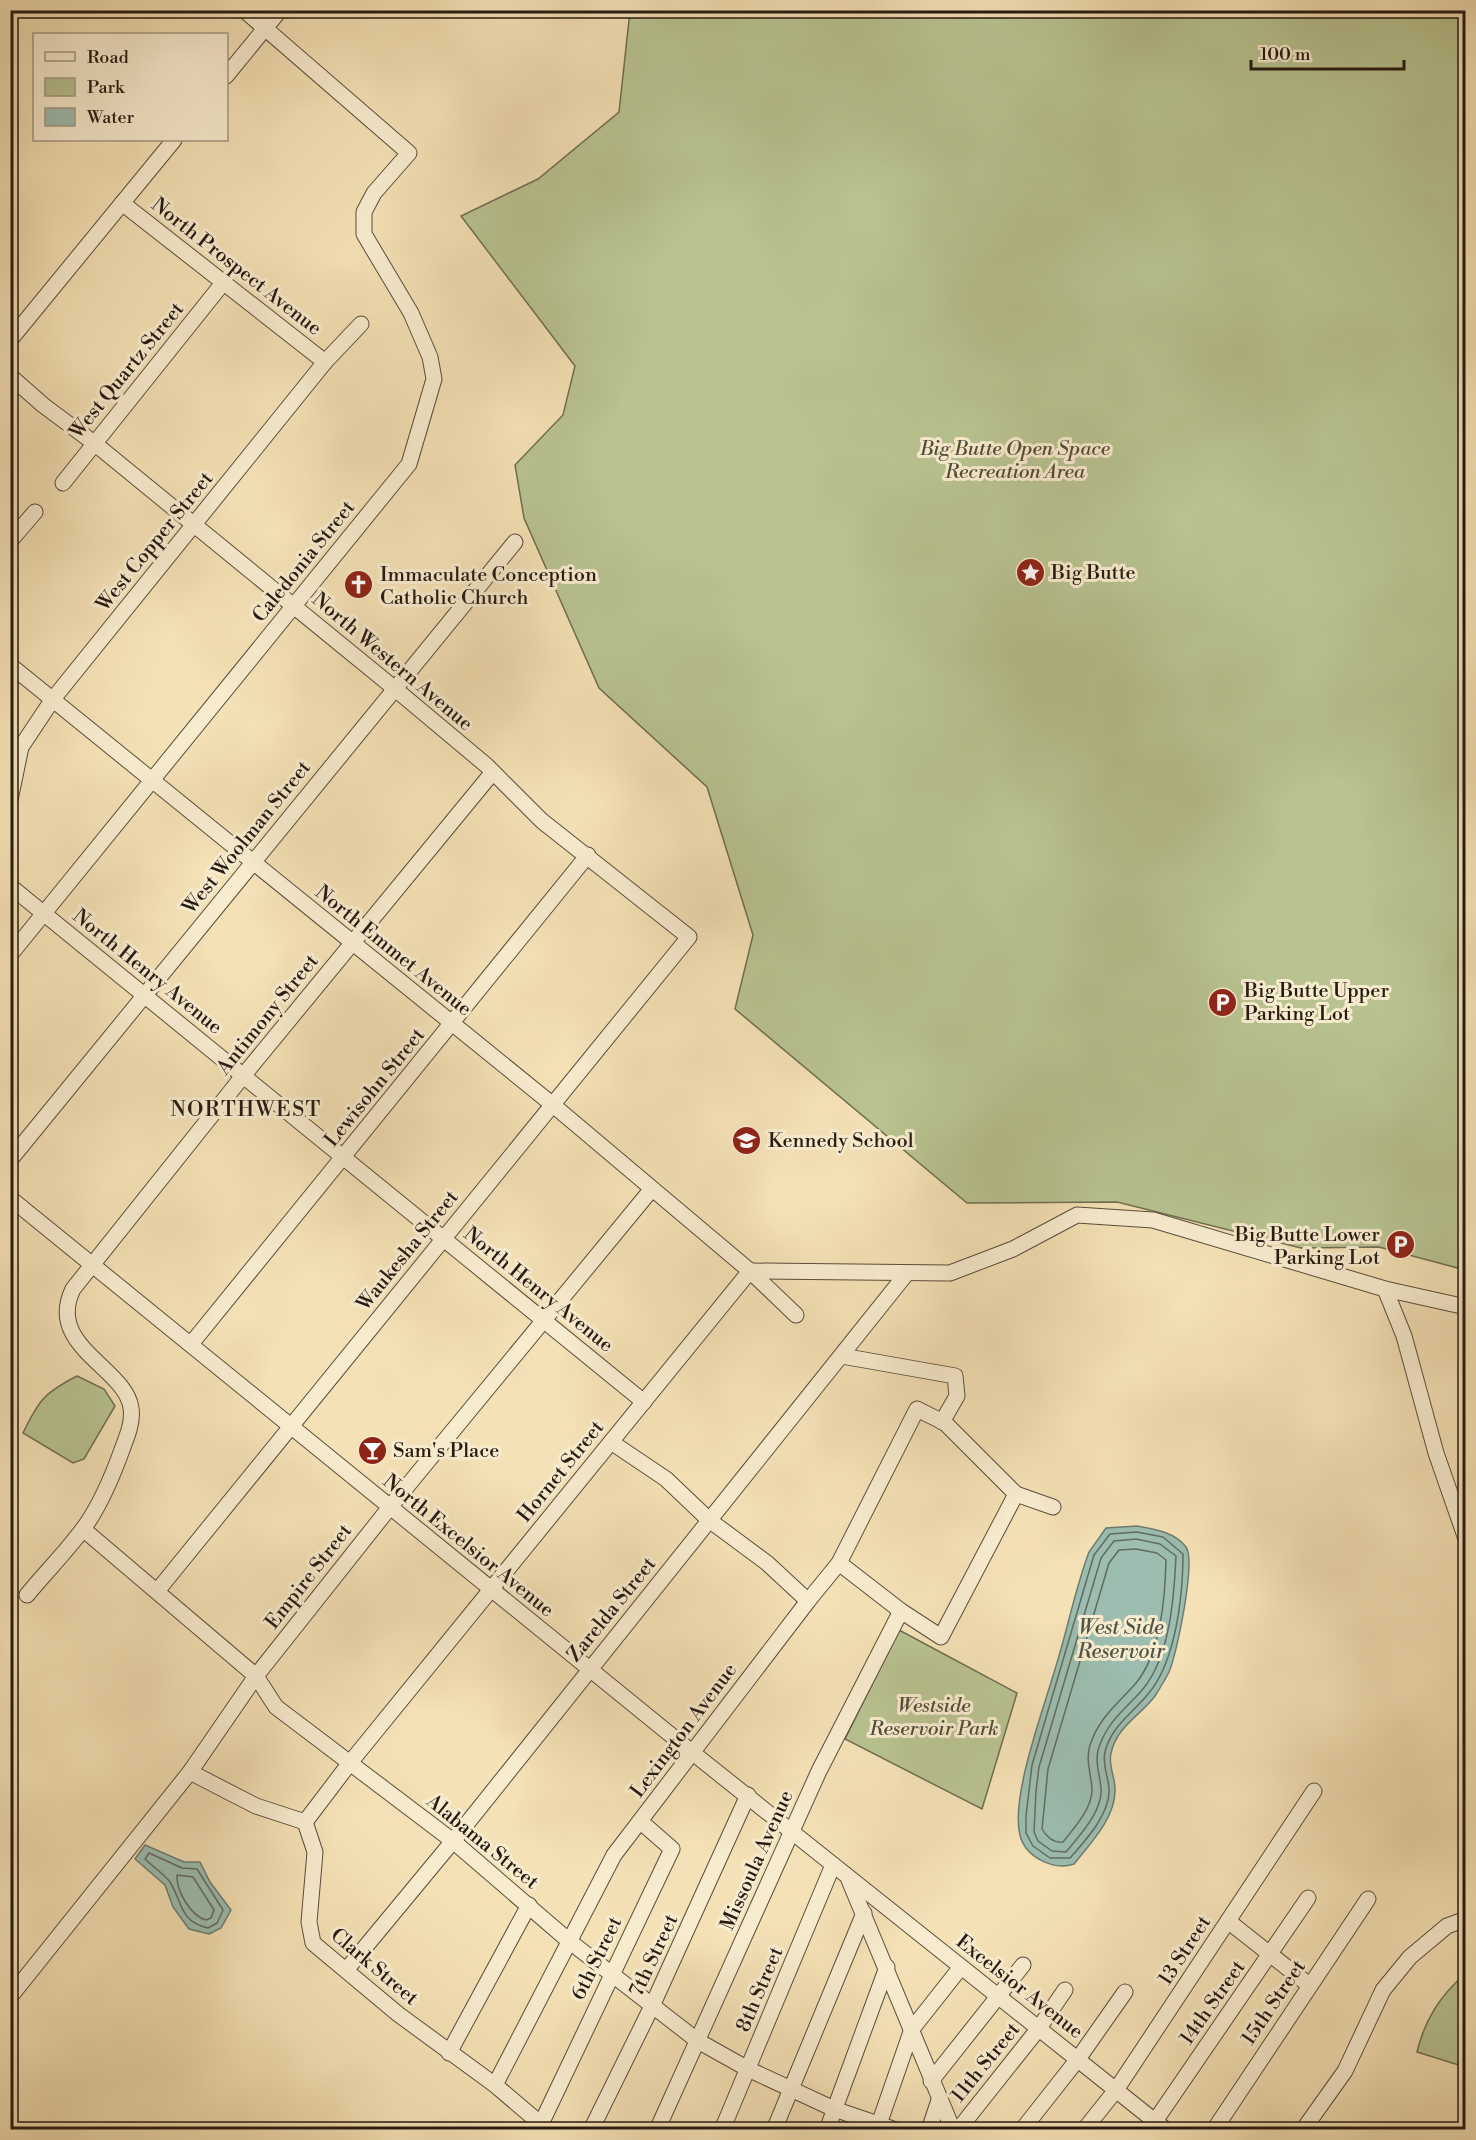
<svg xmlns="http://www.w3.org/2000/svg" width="1476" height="2140" viewBox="0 0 1476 2140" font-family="'Libre Bodoni',serif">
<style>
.green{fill:#b8c390;stroke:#6f6e51;stroke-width:1.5}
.water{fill:#9cbdb0;stroke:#6d7c71;stroke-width:1.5}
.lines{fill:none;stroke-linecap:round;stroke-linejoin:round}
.shore{stroke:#616c61;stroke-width:1.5}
.minor-casing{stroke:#5a4c3b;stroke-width:17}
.minor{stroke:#f8eccf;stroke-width:15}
.labels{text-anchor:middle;stroke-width:6;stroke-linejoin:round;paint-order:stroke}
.street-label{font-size:20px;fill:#261a12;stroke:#f8eccf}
.park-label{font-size:20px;font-style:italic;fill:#524d38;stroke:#f8eccf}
.poi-label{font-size:20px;fill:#261a12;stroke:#f8eccf;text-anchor:start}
.neighbourhood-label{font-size:21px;letter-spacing:1.5px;fill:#261a12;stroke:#f8eccf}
.water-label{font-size:21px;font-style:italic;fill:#4f5349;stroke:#f8eccf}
</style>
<rect width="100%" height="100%" fill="#f4e1b5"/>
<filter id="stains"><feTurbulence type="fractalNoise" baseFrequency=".00333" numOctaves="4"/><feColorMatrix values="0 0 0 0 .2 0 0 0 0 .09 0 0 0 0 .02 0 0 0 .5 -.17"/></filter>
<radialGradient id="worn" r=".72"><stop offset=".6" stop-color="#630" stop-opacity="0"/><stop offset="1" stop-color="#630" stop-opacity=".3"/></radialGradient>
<g class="green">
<polygon points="630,11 1465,11 1465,1270 1379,1247 1301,1248 1117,1202 967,1203 735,1009 753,935 707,787 599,688 524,518 515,465 563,415 575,366 461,216 538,179 619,112"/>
<path d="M77 1376 104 1389 115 1406 84 1459 73 1463 23 1433C39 1400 44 1393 77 1376Z"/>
<polygon points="899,1630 1017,1693 982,1809 845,1739"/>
<path d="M1465 1974V2067L1417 2052C1425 2019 1440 1996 1465 1974Z"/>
</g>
<g class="water">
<path d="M1137 1526C1154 1529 1175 1532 1186 1547 1196 1561 1177 1654 1169 1672 1165 1680 1160 1688 1155 1696 1141 1715 1117 1726 1111 1753 1108 1765 1115 1777 1115 1789 1116 1817 1091 1843 1074 1864 1054 1871 1025 1857 1020 1835 1010 1797 1045 1705 1056 1666 1068 1628 1075 1589 1089 1552L1106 1528Z"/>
<polygon points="145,1845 184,1862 200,1862 210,1882 231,1910 221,1928 209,1934 189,1929 173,1907 165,1885 135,1859"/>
</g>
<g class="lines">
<g class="shore">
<path d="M1137 1532 1163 1537 1183 1554C1183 1595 1176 1662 1148 1694 1133 1713 1111 1726 1105 1752 1102 1764 1108 1776 1109 1788 1111 1813 1086 1840 1070 1858H1050L1033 1846 1026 1833V1816L1032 1765 1094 1555 1110 1534Z"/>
<path d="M1136 1539 1160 1544 1176 1556C1174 1598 1170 1656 1143 1689 1125 1710 1109 1719 1099 1747 1094 1761 1100 1775 1101 1788 1103 1811 1080 1835 1066 1852L1052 1851 1038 1841 1034 1832 1036 1791 1039 1767 1101 1558 1114 1541Z"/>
<path d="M1136 1549 1157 1553 1166 1560C1165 1598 1161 1653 1136 1683 1117 1705 1100 1716 1090 1745 1085 1761 1092 1776 1092 1791 1091 1810 1074 1828 1063 1842 1054 1844 1046 1836 1042 1829L1048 1769 1109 1563 1119 1550Z"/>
<path d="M149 1853 182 1868 197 1869 223 1910 217 1923 208 1928C179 1921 183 1903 170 1882 164 1874 152 1866 145 1859Z"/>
<path d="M177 1875 193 1877 214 1910 211 1918 206 1920C191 1916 176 1891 177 1875Z"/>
</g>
<defs>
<g id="minor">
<polyline points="226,76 280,10"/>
<polyline points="122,203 325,362"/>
<polyline points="10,340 174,140"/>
<polyline points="10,376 43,405 94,443 394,688 486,765 542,821 689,937 158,1590"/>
<polyline points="63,483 223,283"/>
<polyline points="10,541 35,512"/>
<polyline points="10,665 553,1105 750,1271 796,1315"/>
<polyline points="10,800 21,747 53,699 325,362 361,324"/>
<polyline points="10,886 644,1402"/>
<polyline points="10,955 409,464 434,379 430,357 411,313 364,234 364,212 374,193 409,153 244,10"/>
<polyline points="10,1160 515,542"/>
<polyline points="10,1198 693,1753 1166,2130"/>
<polyline points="1385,1289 1404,1336 1436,1453 1466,1539"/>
<polyline points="191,1344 588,855"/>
<polyline points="842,1356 955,1376 957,1396 942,1422"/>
<polyline points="611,1442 666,1479 709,1520 767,1563 808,1601"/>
<polyline points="83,1529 256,1676 276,1707 453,1841 569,1941 698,2041 748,2069 834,2109 896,2130"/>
<polyline points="839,1563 901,1611 941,1637 1016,1494"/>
<path d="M27 1595C45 1573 66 1552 83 1529 101 1505 113 1475 123 1447 128 1434 133 1421 131 1408 126 1368 45 1346 73 1289L243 1076 493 772"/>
<polyline points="190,1772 256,1806 305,1822 315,1852 309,1922 313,1943 398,2014 495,2085 548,2130"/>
<polyline points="305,1822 349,1764 750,1271 950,1273 1013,1249 1077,1215 1153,1220 1385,1289 1466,1307"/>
<polyline points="849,1880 953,2130"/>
<polyline points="1228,1921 1309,1985"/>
<polyline points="347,1969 453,1841 907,1273"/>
<polyline points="10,1997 190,1772 256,1676 390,1507 651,1190"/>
<polyline points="449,2053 529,1905"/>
<polyline points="931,2081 1023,1965"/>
<polyline points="495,2085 614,1855 808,1601 839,1563 917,1409 945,1423 1016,1494 1053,1507"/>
<polyline points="541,2124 672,1849 640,1821"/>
<polyline points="591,2130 653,2004 748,1795"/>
<polyline points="657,2130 819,1771 901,1611"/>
<polyline points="722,2130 833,1865"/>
<polyline points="774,2130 864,1913"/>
<polyline points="827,2130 887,1967"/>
<polyline points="877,2130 912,2029 961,1967"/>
<polyline points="929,2130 939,2100"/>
<polyline points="958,2130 1039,2028 1065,1990"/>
<polyline points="1022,2130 1078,2059 1125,1992"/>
<polyline points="1084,2130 1116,2090 1314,1791"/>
<polyline points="1149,2130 1308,1898"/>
<polyline points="1214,2130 1368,1899"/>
<polyline points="1303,2130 1345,2071 1383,1990 1410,1957 1447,1926 1466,1919"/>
</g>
</defs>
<use href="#minor" class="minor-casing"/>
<use href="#minor" class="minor"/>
</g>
<defs>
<symbol id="sight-disc" viewBox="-11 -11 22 22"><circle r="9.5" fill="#8f2418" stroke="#f8eccf"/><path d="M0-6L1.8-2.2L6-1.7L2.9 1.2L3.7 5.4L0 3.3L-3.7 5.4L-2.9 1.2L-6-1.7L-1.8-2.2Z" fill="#fff"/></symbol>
<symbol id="church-disc" viewBox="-11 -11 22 22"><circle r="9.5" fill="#8f2418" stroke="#f8eccf"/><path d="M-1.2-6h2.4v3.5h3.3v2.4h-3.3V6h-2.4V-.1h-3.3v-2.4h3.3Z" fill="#fff"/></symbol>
<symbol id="parking-disc" viewBox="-11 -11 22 22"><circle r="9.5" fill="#8f2418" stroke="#f8eccf"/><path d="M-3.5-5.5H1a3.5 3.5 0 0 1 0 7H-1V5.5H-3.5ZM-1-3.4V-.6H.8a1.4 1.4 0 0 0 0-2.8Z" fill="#fff"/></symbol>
<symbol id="school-disc" viewBox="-11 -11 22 22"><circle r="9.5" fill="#8f2418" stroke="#f8eccf"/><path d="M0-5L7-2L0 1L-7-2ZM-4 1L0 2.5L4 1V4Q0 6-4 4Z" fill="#fff"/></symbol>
<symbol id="bar-disc" viewBox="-11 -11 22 22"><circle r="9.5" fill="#8f2418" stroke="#f8eccf"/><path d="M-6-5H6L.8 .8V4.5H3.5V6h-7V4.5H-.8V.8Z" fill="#fff"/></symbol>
</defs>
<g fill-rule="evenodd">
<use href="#sight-disc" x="1014" y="556" width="33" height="33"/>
<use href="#church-disc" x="342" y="568" width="33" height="33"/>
<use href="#parking-disc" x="1206" y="986" width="33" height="33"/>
<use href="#school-disc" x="730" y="1124" width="33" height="33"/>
<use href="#parking-disc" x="1384" y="1228" width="33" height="33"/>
<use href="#bar-disc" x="356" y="1434" width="33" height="33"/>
</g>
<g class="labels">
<g class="street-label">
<text transform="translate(237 266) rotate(38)" y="7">North Prospect Avenue</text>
<text transform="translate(126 370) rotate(-51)" y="7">West Quartz Street</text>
<text transform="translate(154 541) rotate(-51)" y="7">West Copper Street</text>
<text transform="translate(303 561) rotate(-51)" y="7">Caledonia Street</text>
<text transform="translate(393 661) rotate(40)" y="7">North Western Avenue</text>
<text transform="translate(246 837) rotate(-51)" y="7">West Woolman Street</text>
<text transform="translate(394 950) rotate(39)" y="7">North Emmet Avenue</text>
<text transform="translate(148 971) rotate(39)" y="7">North Henry Avenue</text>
<text transform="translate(267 1014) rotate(-51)" y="7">Antimony Street</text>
<text transform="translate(374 1087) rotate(-51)" y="7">Lewisohn Street</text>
<text transform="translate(407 1250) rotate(-51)" y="7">Waukesha Street</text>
<text transform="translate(539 1289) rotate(39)" y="7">North Henry Avenue</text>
<text transform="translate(560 1471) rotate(-51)" y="7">Hornet Street</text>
<text transform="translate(469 1545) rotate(39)" y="7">North Excelsior Avenue</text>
<text transform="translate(308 1576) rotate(-52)" y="7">Empire Street</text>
<text transform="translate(611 1609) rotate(-51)" y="7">Zarelda Street</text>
<text transform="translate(683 1730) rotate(-53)" y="7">Lexington Avenue</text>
<text transform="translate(483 1841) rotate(39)" y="7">Alabama Street</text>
<text transform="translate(756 1860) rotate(-66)" y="7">Missoula Avenue</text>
<text transform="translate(1184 1950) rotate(-57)" y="7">13 Street</text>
<text transform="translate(653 1955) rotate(-65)" y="7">7th Street</text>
<text transform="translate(596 1958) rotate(-64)" y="7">6th Street</text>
<text transform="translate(375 1966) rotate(40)" y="7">Clark Street</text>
<text transform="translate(1020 1986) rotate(38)" y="7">Excelsior Avenue</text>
<text transform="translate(759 1989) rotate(-67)" y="7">8th Street</text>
<text transform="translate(1212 2002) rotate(-55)" y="7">14th Street</text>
<text transform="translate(1273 2002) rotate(-56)" y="7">15th Street</text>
<text transform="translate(985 2062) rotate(-51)" y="7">11th Street</text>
</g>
<g class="park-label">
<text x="1015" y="455">Big Butte Open Space<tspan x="1015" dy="23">Recreation Area</tspan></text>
<text x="934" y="1712">Westside<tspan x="934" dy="23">Reservoir Park</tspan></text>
</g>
<g class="poi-label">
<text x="1051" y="579">Big Butte</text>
<text x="380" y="581">Immaculate Conception<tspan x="380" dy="23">Catholic Church</tspan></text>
<text x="1244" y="997">Big Butte Upper<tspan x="1244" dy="23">Parking Lot</tspan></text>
<text x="768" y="1147">Kennedy School</text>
<text x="1380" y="1241" text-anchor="end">Big Butte Lower<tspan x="1380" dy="23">Parking Lot</tspan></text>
<text x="393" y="1457">Sam's Place</text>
</g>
<g class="neighbourhood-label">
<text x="246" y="1116">NORTHWEST</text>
</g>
<g class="water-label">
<text x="1121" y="1634">West Side<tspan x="1121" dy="24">Reservoir</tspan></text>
</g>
</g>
<rect width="1476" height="2140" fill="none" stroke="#f4e1b5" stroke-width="36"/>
<rect x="12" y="12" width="1452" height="2116" fill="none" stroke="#261a12" stroke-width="3"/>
<rect x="18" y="18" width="1440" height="2104" fill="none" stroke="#261a12" stroke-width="1.5"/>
<rect x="33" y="33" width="195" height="108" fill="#f8eccf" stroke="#a49883" stroke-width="1.5"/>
<rect x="45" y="52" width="30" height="9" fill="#f8eccf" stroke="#a49883" stroke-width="1.5"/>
<text x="87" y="63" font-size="18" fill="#261a12">Road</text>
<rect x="45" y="78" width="30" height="18" fill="#b8c390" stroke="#a49883" stroke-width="1.5"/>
<text x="87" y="93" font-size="18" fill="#261a12">Park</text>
<rect x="45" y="108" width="30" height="18" fill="#9cbdb0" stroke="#a49883" stroke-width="1.5"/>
<text x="87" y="123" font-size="18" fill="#261a12">Water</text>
<path d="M1251 60v9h153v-9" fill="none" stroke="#261a12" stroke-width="3"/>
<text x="1260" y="60" font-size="18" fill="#261a12" stroke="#f8eccf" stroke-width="4.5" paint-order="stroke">100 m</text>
<rect width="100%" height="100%" filter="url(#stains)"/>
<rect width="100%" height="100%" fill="url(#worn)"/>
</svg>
